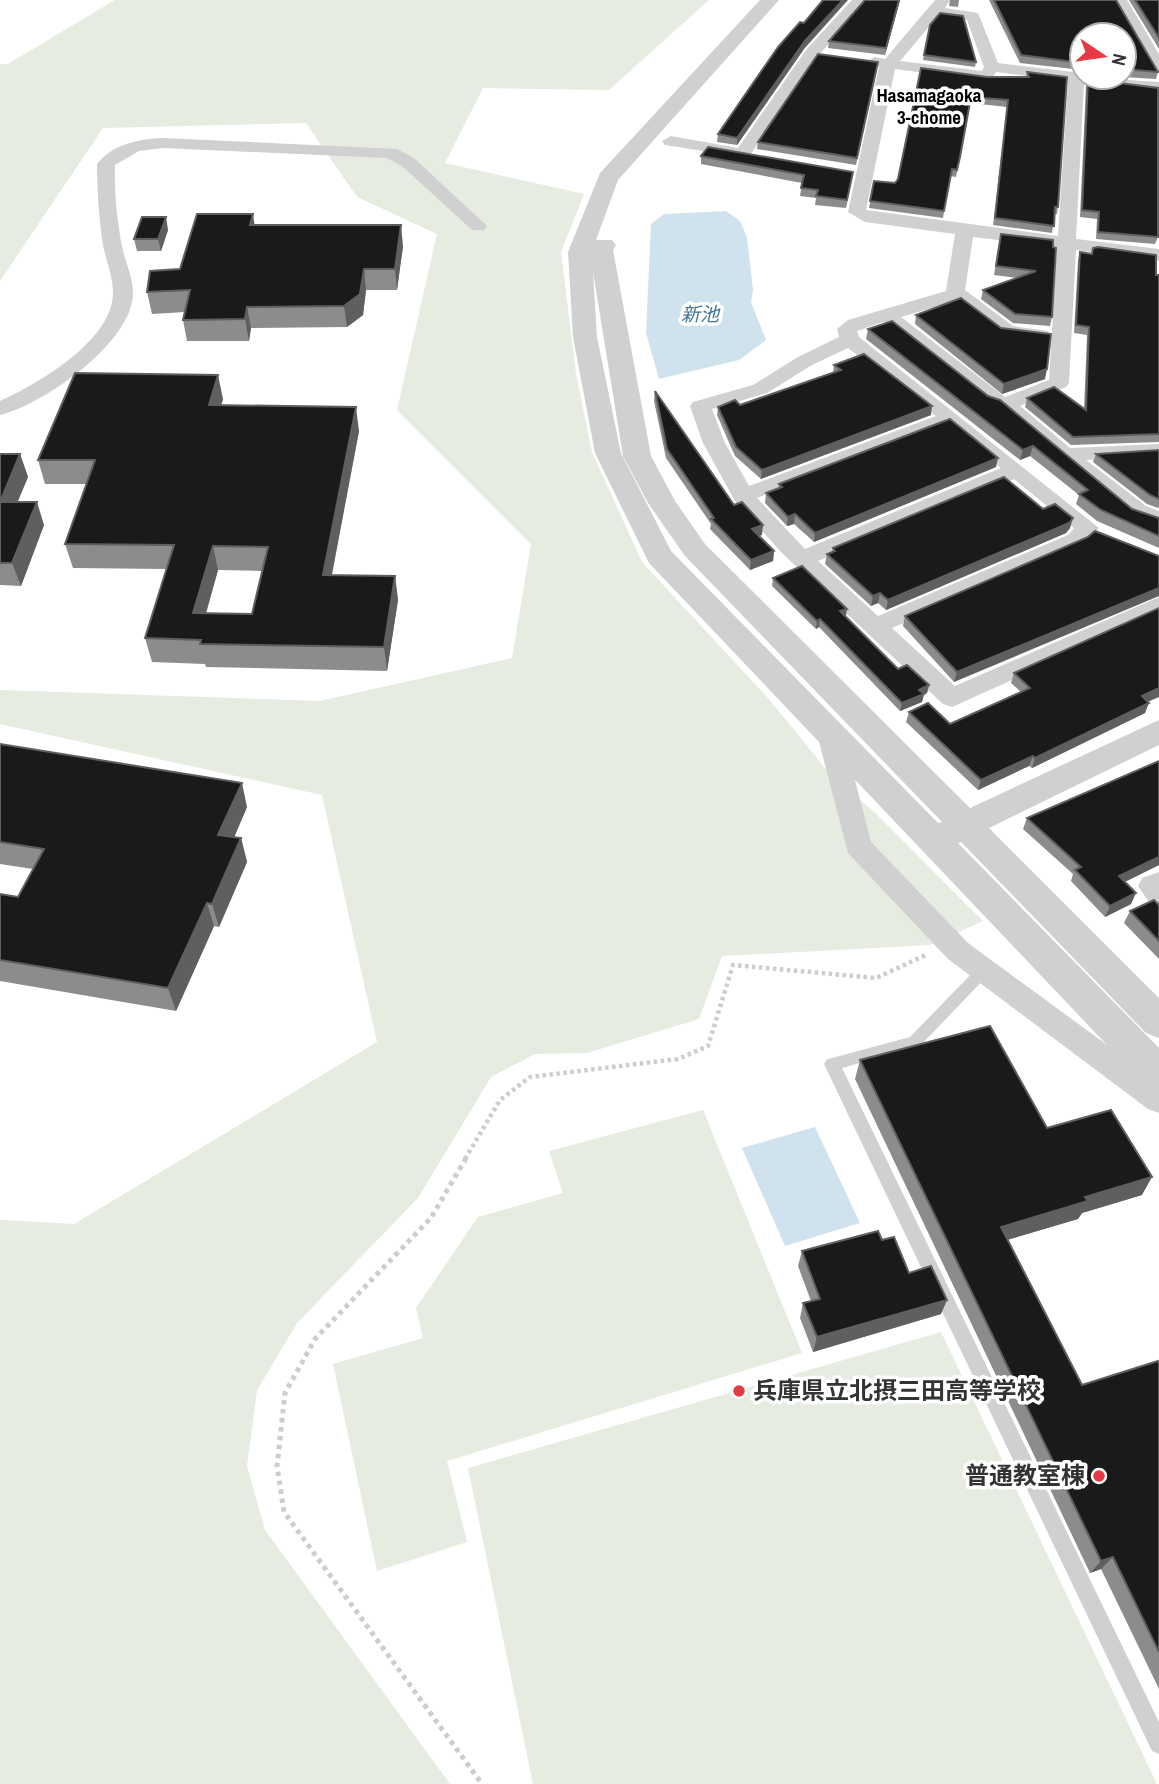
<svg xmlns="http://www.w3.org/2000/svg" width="1159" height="1784" viewBox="0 0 1159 1784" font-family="'Archivo Narrow','Noto Sans JP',sans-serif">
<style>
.green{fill:#e6ecdf}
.water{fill:#cfe2ee}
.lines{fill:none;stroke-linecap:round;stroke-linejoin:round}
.path-far1{stroke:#cdcdcd;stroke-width:4.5;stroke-dasharray:3.5 3.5;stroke-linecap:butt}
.path{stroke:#cdcdcd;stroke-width:5;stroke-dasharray:4.5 4.5;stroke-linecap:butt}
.service{fill:#d0d0d0;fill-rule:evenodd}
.minor{fill:#d0d0d0;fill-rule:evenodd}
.tertiary{fill:#d0d0d0;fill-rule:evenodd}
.wall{fill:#8c8c8c;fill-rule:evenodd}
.shaded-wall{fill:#5f5f5f}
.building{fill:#1a1a1a;stroke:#5f5f5f;stroke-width:2;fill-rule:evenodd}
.poi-dot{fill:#e63946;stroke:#fff;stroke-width:2.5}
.labels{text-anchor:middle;stroke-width:7;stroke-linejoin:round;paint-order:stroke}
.far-neighbourhood-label{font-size:19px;font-weight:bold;fill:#000;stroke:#fff}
.far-water-label{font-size:19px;font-style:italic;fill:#3f7597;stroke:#fff}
.near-poi-label{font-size:24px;font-weight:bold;fill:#333;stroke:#fff;text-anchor:start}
</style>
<rect width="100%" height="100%" fill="#fff"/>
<g class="green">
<polygon points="115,0 709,0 609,90 483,88 445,163 584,194 561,252 576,374 592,452 642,562 768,698 825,768 875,813 983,921 930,945 722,956 699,1019 587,1053 535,1054 491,1077 418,1198 297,1323 257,1390 247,1466 265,1530 450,1784 0,1784 0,1220 74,1224 377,1042 322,795 0,724 0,690 320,701 512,658 531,544 397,410 437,234 357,197 306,123 103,128 0,281 0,64 8,64"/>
<polygon points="703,1110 802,1353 447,1461 467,1542 377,1571 333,1364 423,1338 416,1308 478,1217 563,1193 549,1151"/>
<polygon points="941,1332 1157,1784 533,1784 468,1468"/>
</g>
<g class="water">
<polygon points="726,211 740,221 747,237 753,290 751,302 766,340 739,360 659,379 646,333 651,224 664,214"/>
<polygon points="815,1127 860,1223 785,1246 742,1148"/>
</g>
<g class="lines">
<polyline class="path-far1" points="465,1159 500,1100 530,1077 678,1059 708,1046 733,965 876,978 928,954"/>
<polyline class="path" points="466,1158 431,1218 315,1339 285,1393 277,1466 284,1512 482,1784"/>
<polygon class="service" points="984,964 989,966 991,970 989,974 920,1046 842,1068 1159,1722 1159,1754 1152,1751 824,1064 827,1059 832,1058 910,1037 979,966"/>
<g class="minor">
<polygon points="852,0 867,0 818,56 748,158 665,145 662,141 671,136 738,148 806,50"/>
<path d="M935 0H950L945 8 978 13 998 63 1082 73V77L1159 82V92L1084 83 1076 239 1159 249V261L1076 250 1069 383 1066 387 1020 406 1070 448 1159 444V456L1086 460 1146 506 1159 511V526L1130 516 999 408 987 404 883 322 857 331 859 337 1099 528 1084 545 892 628 955 686 1159 597V614L952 707 943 704 782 553 735 501 703 443 690 406 693 402 753 385 798 357 839 337 837 329 848 320 946 291 955 234 865 222 848 212 879 67 866 62 874 57 885 59ZM938 16 967 20 984 67 982 71 900 61ZM895 69 986 81 992 79 996 72 1068 81 1058 236 866 210ZM973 237 1057 247 1049 380 1005 397 901 317 955 301 1000 335 1048 339 1051 335 1048 331 1013 326 965 290ZM848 348 936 416 749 486 725 443 712 409 767 393 812 365ZM948 426 1001 468 805 549 757 498ZM1014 479 1074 528 1068 535 878 616 818 561Z"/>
<polygon points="1113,0 1127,0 1159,54 1159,73 1151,68"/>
<path d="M163 138 397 149 414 158 487 226 484 230H472L402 166 387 158 163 148 139 151 115 165C114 192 117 220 122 246 125 262 133 277 133 293 133 342 43 405 0 415V401C38 384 113 340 113 293 113 276 106 261 103 245 99 219 97 191 97 164 113 144 138 139 163 138Z"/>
<polygon points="829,721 838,724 842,730 871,842 968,943 1159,1083 1159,1113 1148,1109 948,959 848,853 816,730 820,724"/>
<polygon points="1159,872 1159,905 1149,902 1138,886 1142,878"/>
</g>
<path class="tertiary" d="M760 0H779L618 180 596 240H612L616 245 613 250 651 456 675 501 705 544 970 808 1159 720V745L989 828 1159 998V1038L1146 1033 961 842 958 843 1159 1048V1089L1145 1085 649 563 595 453 573 337 568 252 600 173ZM593 272 623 456 648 503 685 556 942 822 938 823 671 551 621 453 597 337Z"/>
</g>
<g class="wall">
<polygon points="865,0 900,0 885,55 828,48 829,41"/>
<polygon points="950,0 959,0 958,7 949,6"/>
<polygon points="989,0 1116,0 1158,72 1156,79 1123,77 1124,77 1124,35 1082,35 1082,70 1020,63"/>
<polygon points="1129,0 1159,0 1159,49"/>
<polygon points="930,25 976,62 975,67 923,60"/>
<polygon points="804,49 737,145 717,142 718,134"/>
<polygon points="877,69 856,165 757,149 758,142"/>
<polygon points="1027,72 1067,77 1058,207 1057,214 1055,214 1052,233 993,225 1007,107 970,103 960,157 956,177 950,176 943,218 869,208 874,181 895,183 987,77 1026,77"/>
<polygon points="1088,79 1158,237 1155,244 1096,239 1097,219 1080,217 1086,86"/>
<polygon points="701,156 852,180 846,208 815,205 816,198 800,196 802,183 701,164"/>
<polygon points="254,225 403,246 397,290 366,290 363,315 347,327 251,328 249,341 187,341 183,320 185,312 152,314 147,292 180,269"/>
<polygon points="168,230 161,251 137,251 134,239"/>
<polygon points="1053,240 1052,317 1050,326 1013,323 981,299 983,290 1017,278 994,275 999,243"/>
<polygon points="1093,248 1159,369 1159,442 1071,445 1025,407 1027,398 1084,409 1087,335 1074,333 1078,260 1080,252 1091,254"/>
<polygon points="916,315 1045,379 1002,394 915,324"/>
<polygon points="868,329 1132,509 1159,518 1159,548 1097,521 1076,504 1079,495 1030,456 1020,460 866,339"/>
<polygon points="834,365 931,415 761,479 735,456 717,415 718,407 740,405 833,373"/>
<polygon points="655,391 734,505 762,535 759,536 774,551 773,561 750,570 710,529 711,524 666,458 654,401"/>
<path d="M223 399 221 405 359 431 332 575 395 576 398 600 387 671 206 667 205 664 152 662 145 638 166 569 73 568 65 544 87 484H45L38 460ZM218 570 262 571 252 614H206Z"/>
<polygon points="1159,450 1159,507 1158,508 1147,504 1093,462 1096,454"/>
<polygon points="0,454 20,454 28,477 17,502 44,525 21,586 0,585"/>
<polygon points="996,467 814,542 794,524 787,526 765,503 766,493 778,489 779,484"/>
<polygon points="1043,509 1070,528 1066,533 886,610 878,603 871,606 825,564 827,554 832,552 833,548"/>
<polygon points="1159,556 954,682 903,626 905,616"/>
<polygon points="773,578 845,616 898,669 929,685 927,693 924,694 922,702 900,711 819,627 816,629 772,586"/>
<polygon points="1014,673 1148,702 1145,713 1032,768 1029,766 978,790 906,722 909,712 950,724 1021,692 1011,683"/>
<polygon points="0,744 247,807 234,837 241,838 247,862 219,927 214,926 176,1011 0,981 0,894 18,897 33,869 0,864"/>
<polygon points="1159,761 1159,865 1125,882 1131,904 1105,917 1071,881 1073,874 1023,829 1027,818"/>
<polygon points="1159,905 1159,959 1124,923 1130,911"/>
<polygon points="860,1060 1047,1128 1142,1195 1082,1213 1078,1219 1007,1240 1082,1385 1159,1363 1159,1689 1101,1569 1090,1573 855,1079"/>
<polygon points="882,1240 909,1273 941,1314 813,1352 800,1318 803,1303 811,1301 798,1266 802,1251"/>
</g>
<g class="shaded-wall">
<polygon points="843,0 848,0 804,49 737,145 737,138 805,41"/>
<polygon points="899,0 900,0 885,55 886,48"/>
<polygon points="253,214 256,235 250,225"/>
<polygon points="166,217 168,230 161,251 158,239"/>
<polygon points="401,225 403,246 397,290 395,269"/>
<polygon points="364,269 366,290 363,315 347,327 344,306"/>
<polygon points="247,307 251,328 249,341 245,319"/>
<polygon points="1047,369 1045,379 1002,394 1004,384"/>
<polygon points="218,375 223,399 214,429 209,405"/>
<polygon points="932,406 931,415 761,479 762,470"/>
<polygon points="356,407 359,431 327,599 323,575"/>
<polygon points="1033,446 1030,456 1020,460 1023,450"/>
<polygon points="20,454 28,477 8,525 0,502"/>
<polygon points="998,458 996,467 814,542 815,533"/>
<polygon points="37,502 44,525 21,586 12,563"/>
<polygon points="795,514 794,524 787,526 788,517"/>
<polygon points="1073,518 1070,528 1066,533 886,610 888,600"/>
<polygon points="763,525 762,535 751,538 752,529"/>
<polygon points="213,546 218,570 199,637 193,613"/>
<polygon points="774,551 773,561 750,570 751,560"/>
<polygon points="395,576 398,600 387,671 384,647"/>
<polygon points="1159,588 1159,596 954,682 957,672"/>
<polygon points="880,593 878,603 871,606 873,596"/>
<polygon points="847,609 846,616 840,611"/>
<polygon points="820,619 819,627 816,629 817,621"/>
<polygon points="929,685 927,693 924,694 922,702 900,711 902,703 919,690"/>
<polygon points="1159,688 1159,697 1138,706 1142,696"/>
<polygon points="1149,703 1145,713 1032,768 1035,758"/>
<polygon points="1033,756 1029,766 978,790 981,780"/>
<polygon points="242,783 247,807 225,859 218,835"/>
<polygon points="241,838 247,862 219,927 212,904"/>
<polygon points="1159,857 1159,865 1114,887 1119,876"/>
<polygon points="1136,893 1131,904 1105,917 1110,906"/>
<polygon points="207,903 214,926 176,1011 168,988"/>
<polygon points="1152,1177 1142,1195 1082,1213 1078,1219 993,1244 1001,1227 1085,1197"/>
<polygon points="947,1300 941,1314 813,1352 817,1337"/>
<polygon points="1113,1557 1101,1569 1090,1573 1101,1561"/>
</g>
<g class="building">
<polygon points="823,0 843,0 805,41 737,138 718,134 778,47 800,22 804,23"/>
<polygon points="865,0 899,0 886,48 829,41"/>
<polygon points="994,0 1116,0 1158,72 1124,69 1124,35 1082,35 1082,63 1021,55"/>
<polygon points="1135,0 1159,0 1159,38"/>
<polygon points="940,13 963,16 976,62 924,55 930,25"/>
<polygon points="818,54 878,62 857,158 758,142"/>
<polygon points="921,68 987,77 1029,77 1027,72 1067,77 1058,207 1055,207 1054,226 995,218 1008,100 971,97 960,157 957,170 952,169 944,211 870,201 874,181 895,183 898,179"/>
<polygon points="1088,79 1158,88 1158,237 1098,232 1099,212 1082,210"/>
<polygon points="708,147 853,172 847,200 816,196 818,190 801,188 804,175 701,156"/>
<polygon points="197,214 253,214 250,225 401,225 395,269 364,269 360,294 344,306 247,307 245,319 183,320 190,290 147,292 150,271 180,269"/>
<polygon points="142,217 166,217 158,239 134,239"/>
<polygon points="1001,234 1053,240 1053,247 1056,248 1052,317 1015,314 983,290 1036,271 996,266"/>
<polygon points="1098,247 1156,255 1156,275 1159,275 1159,434 1073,437 1027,398 1054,387 1086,410 1089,327 1076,325 1080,252 1092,254 1093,248"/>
<polygon points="961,298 1001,328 1051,334 1047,369 1004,384 916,315"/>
<polygon points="892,321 988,396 1000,400 1132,509 1159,518 1159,536 1101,510 1079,494 1088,490 1033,446 1023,450 868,329"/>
<polygon points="864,354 932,406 762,470 736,447 718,407 735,400 740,405 841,370 834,365"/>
<path d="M75 373 218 375 209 405 356 407 323 575 395 576 384 647 200 644 201 640 145 638 174 545 65 544 95 460H38ZM213 546 268 547 252 614 193 613Z"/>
<polygon points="655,391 734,505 742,502 763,525 752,529 774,551 751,560 711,519 714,518 667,449"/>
<polygon points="950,419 998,458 815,533 795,514 788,517 766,493 782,487 779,484"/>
<polygon points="1159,450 1159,499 1150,495 1096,454"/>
<polygon points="0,454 20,454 0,502 37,502 12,563 0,563"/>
<polygon points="1004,477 1043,509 1055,504 1073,518 1069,523 888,600 880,593 873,596 827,554 835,551 833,548"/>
<polygon points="1095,531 1159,556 1159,588 957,672 905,616 1088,537"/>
<polygon points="802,566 847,609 840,611 898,669 907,665 929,685 919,690 924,694 902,703 820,619 817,621 773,578"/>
<polygon points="1159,608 1159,688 1142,696 1149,703 1035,758 1033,756 981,780 909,712 928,703 950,724 1030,688 1014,673"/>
<polygon points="0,744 242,783 218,835 241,838 212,904 207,903 168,988 0,960 0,894 18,897 44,849 0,842"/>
<polygon points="1159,761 1159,857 1119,876 1136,893 1110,906 1075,870 1081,867 1027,818"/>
<polygon points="1154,900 1159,905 1159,941 1130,911"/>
<polygon points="990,1026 1047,1128 1111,1110 1152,1177 1085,1197 1088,1201 1001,1227 1082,1385 1158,1361 1159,1363 1159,1652 1113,1557 1101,1561 860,1060"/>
<polygon points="878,1231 882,1240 894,1237 909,1273 931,1266 947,1300 817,1337 803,1303 820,1299 802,1251"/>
</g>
<g class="poi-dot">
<circle cx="739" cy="1391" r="7"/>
<circle cx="1099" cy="1476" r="7"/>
</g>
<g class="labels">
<g class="far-neighbourhood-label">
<text x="929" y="102">Hasamagaoka<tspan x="929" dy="22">3-chome</tspan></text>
</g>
<g class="far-water-label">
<text x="700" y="321">新池</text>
</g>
<g class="near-poi-label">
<text x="753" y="1399">兵庫県立北摂三田高等学校</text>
<text x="1085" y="1484" text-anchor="end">普通教室棟</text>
</g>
</g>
<g transform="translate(1103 56) rotate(103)"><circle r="33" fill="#ffffff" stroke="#adadad" stroke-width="2"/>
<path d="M0-5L12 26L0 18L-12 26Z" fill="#e63946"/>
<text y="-10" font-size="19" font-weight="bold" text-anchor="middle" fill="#333333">N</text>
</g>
</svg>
